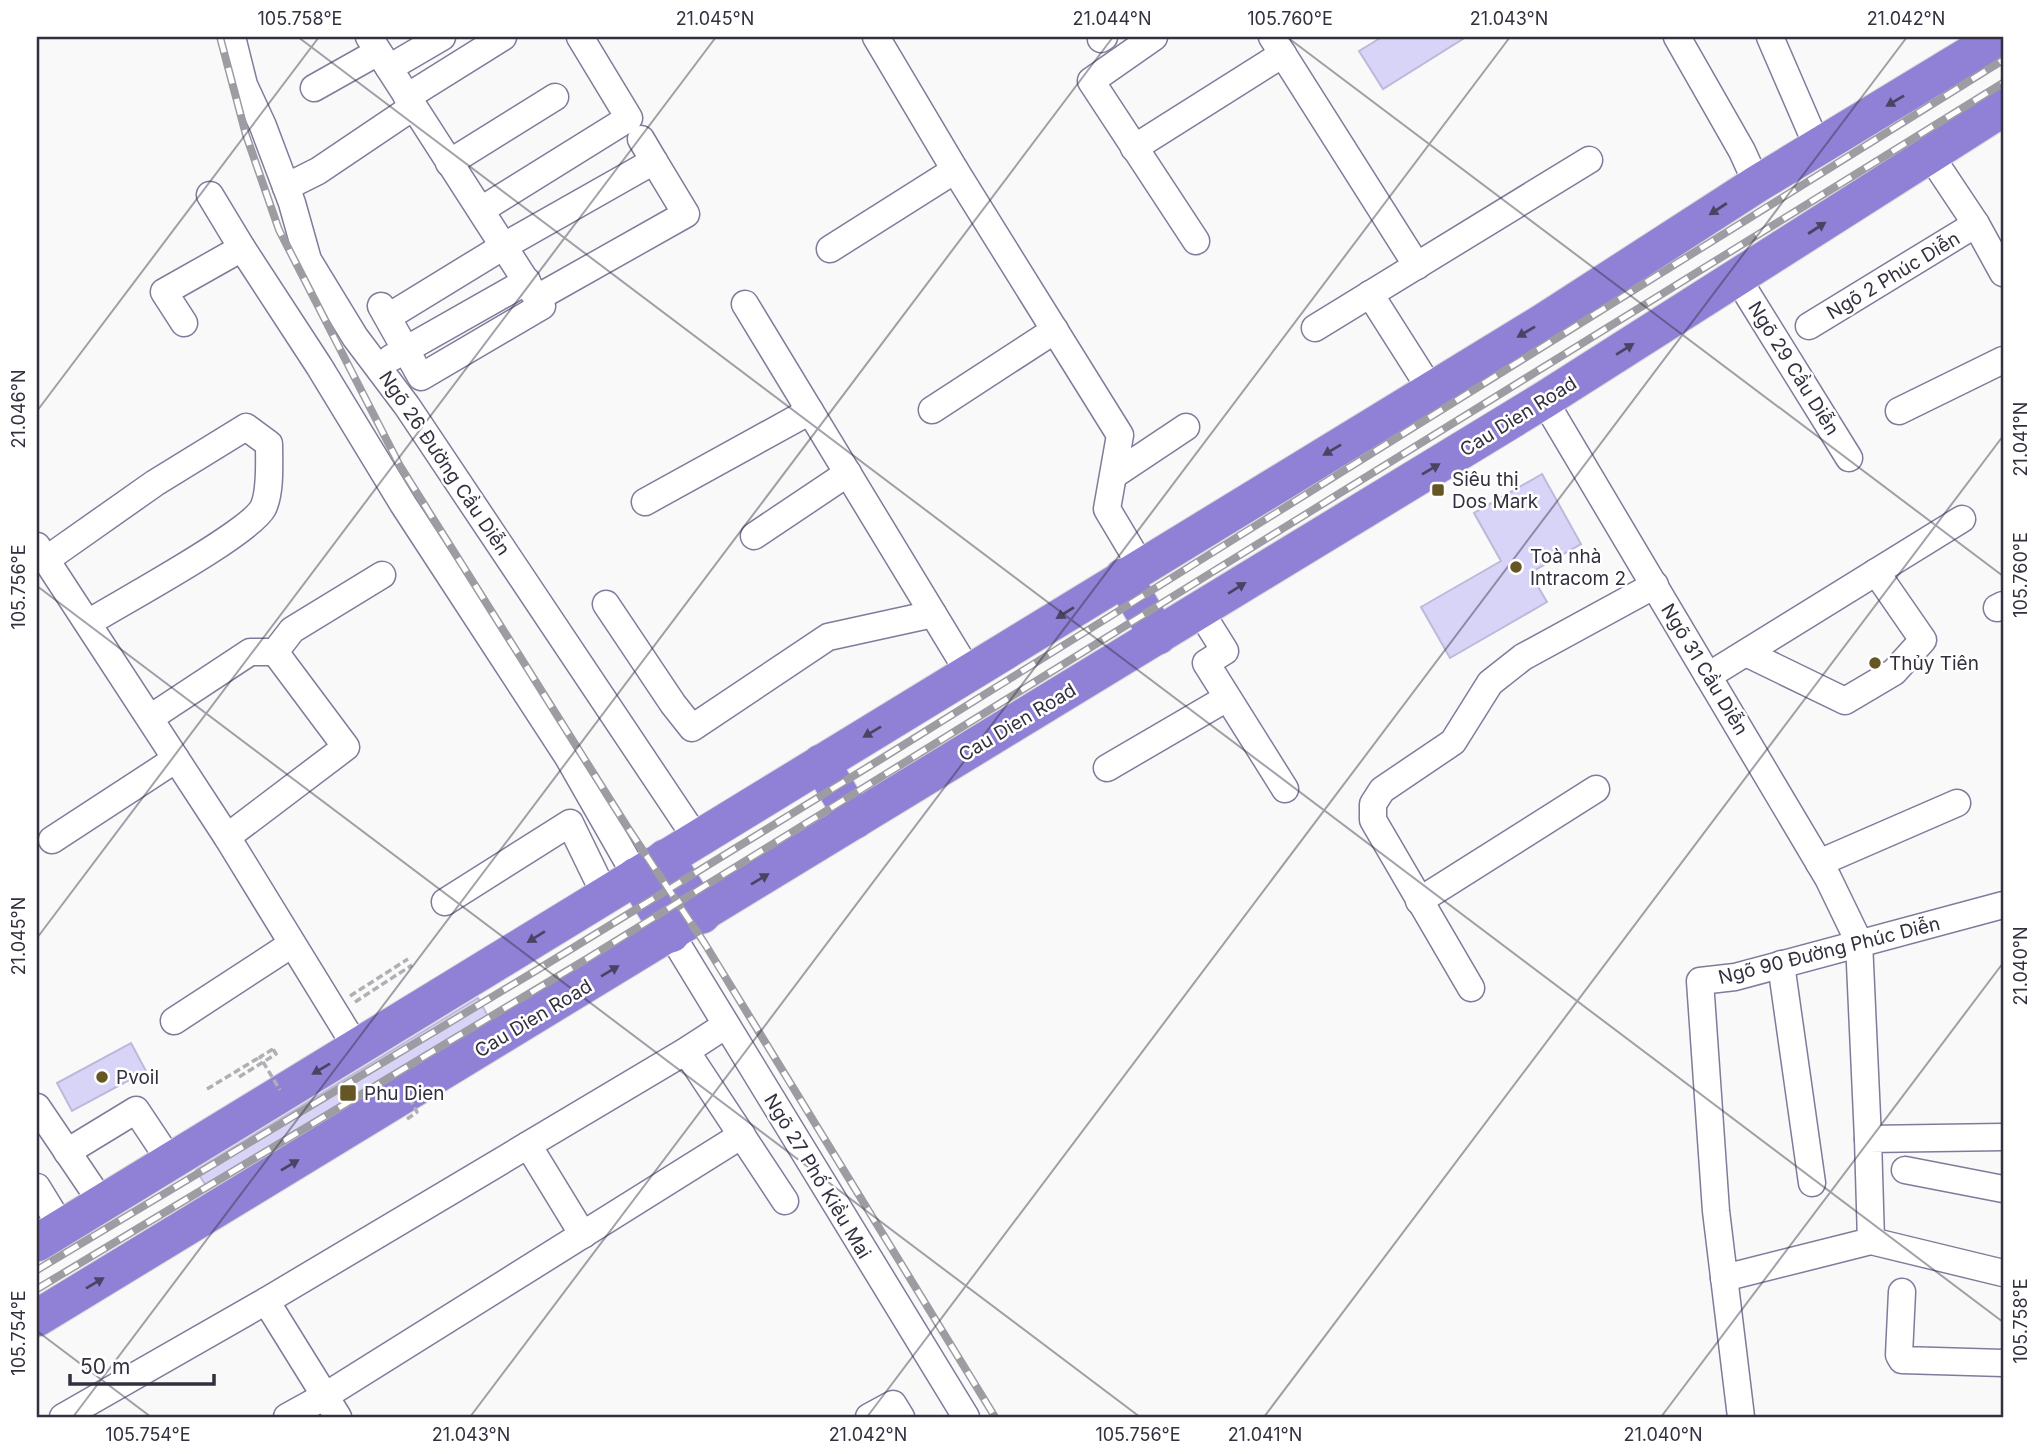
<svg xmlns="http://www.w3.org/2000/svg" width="2040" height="1454" viewBox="0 0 2040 1454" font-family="Inter,sans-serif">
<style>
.pier{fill:#f9f9f9}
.building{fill:#d8d4f7;stroke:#bdb9db;stroke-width:2}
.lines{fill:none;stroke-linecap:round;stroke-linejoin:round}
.minor-casing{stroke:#7f7b9b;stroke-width:29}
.highway-casing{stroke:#d6d6d8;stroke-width:39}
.path{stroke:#b0afb4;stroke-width:3.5;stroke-dasharray:7 3.5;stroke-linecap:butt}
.minor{stroke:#fff;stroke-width:26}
.highway{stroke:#9080d6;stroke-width:37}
.rail-casing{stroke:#9d9ca3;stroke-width:8}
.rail{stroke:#fff;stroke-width:5;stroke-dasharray:16;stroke-linecap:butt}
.path-bridge{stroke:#b0afb4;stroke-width:3.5;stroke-dasharray:7 3.5;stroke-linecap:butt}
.oneway{fill:#4a4464}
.ticks{fill:none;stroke:#32303e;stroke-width:2;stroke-opacity:0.45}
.poi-dot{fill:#655623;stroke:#fff;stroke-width:2.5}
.labels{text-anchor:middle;stroke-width:5;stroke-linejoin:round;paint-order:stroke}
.street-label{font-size:19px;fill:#32303e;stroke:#fff}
.poi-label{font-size:19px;fill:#32303e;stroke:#fff;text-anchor:start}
.neatline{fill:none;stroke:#32303e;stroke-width:2.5}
.ticks-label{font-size:18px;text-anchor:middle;fill:#32303e}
</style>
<rect width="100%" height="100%" fill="#f9f9f9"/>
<polygon class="pier" points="1943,37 2003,37 2003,128 2000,126"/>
<g class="building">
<polygon points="1382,37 1466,37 1383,89 1359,51"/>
<polygon points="1542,474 1581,544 1530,573 1547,602 1450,658 1421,607 1501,561 1474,513"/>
<polygon points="478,998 489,1018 208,1189 196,1170"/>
<polygon points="131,1043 146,1071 72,1111 57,1083"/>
</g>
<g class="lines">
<defs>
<g id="minor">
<polyline points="232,37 244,85 263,126 292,203 308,260 355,337 407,406 696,838"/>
<polyline points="369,37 542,306 421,377 381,306"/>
<polyline points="876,37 955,170 1120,435 1107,509 1141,566"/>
<polyline points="1154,37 1091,81 1196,241"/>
<polyline points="1272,37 1417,266"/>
<polyline points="1677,37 1742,151 1757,184"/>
<polyline points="1770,37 1818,148"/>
<polyline points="1101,39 1104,37"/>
<polyline points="389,68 442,37"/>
<polyline points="314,88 378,52"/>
<polyline points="407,97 503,37"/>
<polyline points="1134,148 1283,54"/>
<polyline points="1930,155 1976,224 2003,273"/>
<polyline points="449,163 555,97"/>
<polyline points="286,187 318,171 413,107"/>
<polyline points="210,195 242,248 319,366 403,504 568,757 636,876"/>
<polyline points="481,210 629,118 580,37"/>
<polyline points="830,249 955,170"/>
<polyline points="1738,279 1849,458"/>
<polyline points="1370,294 1431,390"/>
<polyline points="537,298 686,214 654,161"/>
<polyline points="745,304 969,673"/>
<polyline points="388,317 504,246 654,161 641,139"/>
<polyline points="184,323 164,292 242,248"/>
<polyline points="1809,326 1976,224"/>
<polyline points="1315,328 1589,160"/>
<polyline points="391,358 527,281"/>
<polyline points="1544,400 1828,878 1859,942 1868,1139"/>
<polyline points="932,410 1055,330"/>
<polyline points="1899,411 2003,360"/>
<polyline points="1114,475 1186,427"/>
<polyline points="645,502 810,411"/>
<polyline points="754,536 848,473"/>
<polyline points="37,546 227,837 356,1047"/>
<path d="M47 559 155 483 246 427 269 444C269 462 271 492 263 508 249 534 120 603 88 623"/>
<polyline points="606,604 673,704 692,728 828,637 933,614"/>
<polyline points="1997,608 2003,605"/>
<polyline points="1200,611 1225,651 1206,663 1285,789"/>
<polyline points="275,652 292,630 382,575"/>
<polyline points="1746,653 1845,701 1894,672 1923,640 1876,572"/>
<polyline points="1708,676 1962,519"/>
<polyline points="150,718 250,652 275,652"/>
<polyline points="1107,768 1227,698"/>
<polyline points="227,837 346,747 275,652"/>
<polyline points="52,840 176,759"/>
<polyline points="1819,863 1957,803"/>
<polyline points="1419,901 1596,789"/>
<polyline points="445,902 570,823 605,895"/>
<polyline points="671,934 966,1417"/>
<polyline points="1781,964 1812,1183"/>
<polyline points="1471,988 1373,820 1373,804 1382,790 1453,742 1490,683 1523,657 1655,585"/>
<polyline points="174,1021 292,944"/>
<polyline points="686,1051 785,1201"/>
<polyline points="37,1107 102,1203"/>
<polyline points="528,1145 583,1235"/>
<polyline points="67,1152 136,1110 170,1161"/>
<polyline points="1905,1170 2003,1189"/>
<polyline points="37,1187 62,1228"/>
<polyline points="1871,1241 1868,1139 2003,1137"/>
<polyline points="1724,1278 1871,1241 2003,1273"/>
<polyline points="1902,1292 1899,1355 1902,1360 2003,1363"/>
<polyline points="266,1301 338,1417"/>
<polyline points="63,1417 266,1301 686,1051 726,1025"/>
<polyline points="287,1417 325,1396 742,1135"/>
<polyline points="869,1417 893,1404 901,1417"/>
<polyline points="1741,1417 1716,1211 1700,981 1735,977 2003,905"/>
</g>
<g id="highway">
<polyline points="1123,577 1158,636"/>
<polyline points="821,763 855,820"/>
<polyline points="665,858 702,915"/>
<polyline points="636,876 671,934"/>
<polyline points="37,1243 1545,321 1757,184 1999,37"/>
<polyline points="37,1318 1544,400 2003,108"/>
</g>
</defs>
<use href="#minor" class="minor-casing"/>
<use href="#highway" class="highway-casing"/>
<g class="path">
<polyline points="350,996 408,959"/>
<polyline points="355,1002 412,965"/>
<polyline points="239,1077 276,1054 273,1049"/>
<polyline points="207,1089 260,1057"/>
</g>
<use href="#minor" class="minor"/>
<use href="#highway" class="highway"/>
<defs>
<g id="rail">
<polyline points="220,37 246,135 279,230 400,466 626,825 705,944 995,1417"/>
<polyline points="37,1270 532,973 881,759 2003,60"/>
<polyline points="37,1289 590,957 2003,83"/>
</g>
</defs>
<use href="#rail" class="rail-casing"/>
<use href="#rail" class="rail"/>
<g class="path-bridge">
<polyline points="273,1049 260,1057 280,1090"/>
<polyline points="407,1119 417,1112 408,1096"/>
</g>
</g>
<defs><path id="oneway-solid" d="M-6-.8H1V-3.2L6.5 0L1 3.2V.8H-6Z" transform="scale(1.75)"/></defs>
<g class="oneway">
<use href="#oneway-solid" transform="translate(1895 101) rotate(149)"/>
<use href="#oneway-solid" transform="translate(1718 209) rotate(147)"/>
<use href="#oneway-solid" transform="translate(1817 228) rotate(-33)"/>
<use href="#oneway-solid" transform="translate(1526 332) rotate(149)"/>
<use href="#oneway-solid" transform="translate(1625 349) rotate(-32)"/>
<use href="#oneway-solid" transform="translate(1332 450) rotate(149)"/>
<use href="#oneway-solid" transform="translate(1431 469) rotate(-31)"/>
<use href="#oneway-solid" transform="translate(1237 588) rotate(-32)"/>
<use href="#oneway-solid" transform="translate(1065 613) rotate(148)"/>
<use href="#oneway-solid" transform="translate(872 732) rotate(149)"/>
<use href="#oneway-solid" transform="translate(760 879) rotate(-31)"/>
<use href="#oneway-solid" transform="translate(536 937) rotate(148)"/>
<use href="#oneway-solid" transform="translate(610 971) rotate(-31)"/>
<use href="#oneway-solid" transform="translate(321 1069) rotate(149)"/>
<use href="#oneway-solid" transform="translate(290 1165) rotate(-31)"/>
<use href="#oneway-solid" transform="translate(95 1283) rotate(-31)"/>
</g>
<path class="ticks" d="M298 37 2003 1322M1287 37 2003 576M37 411 319 37M37 586 1140 1417M37 938 716 37M37 1331 151 1417M73 1417 1113 37M470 1417 1510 37M867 1417 1907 37M1264 1417 2003 436M1661 1417 2003 963"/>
<g class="poi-dot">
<rect x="1431" y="483" width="14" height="14" rx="3.5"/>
<circle cx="1516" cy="567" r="7"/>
<circle cx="1875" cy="663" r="7"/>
<circle cx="102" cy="1077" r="7"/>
<rect x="339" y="1084" width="18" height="18" rx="3.5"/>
</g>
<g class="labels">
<g class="street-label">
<text transform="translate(1893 275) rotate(-31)" y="7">Ngõ 2 Phúc Diễn</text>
<text transform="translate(1794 368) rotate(58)" y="7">Ngõ 29 Cầu Diễn</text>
<text transform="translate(1518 416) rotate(-32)" y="7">Cau Dien Road</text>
<text transform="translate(445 463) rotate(56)" y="7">Ngõ 26 Đường Cầu Diễn</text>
<text transform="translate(1705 669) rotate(59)" y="7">Ngõ 31 Cầu Diễn</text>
<text transform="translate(1017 722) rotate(-31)" y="7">Cau Dien Road</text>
<text transform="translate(1829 950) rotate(-14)" y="7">Ngõ 90 Đường Phúc Diễn</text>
<text transform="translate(533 1018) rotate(-31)" y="7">Cau Dien Road</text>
<text transform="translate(818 1176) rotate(59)" y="7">Ngõ 27 Phố Kiều Mai</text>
</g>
<g class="poi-label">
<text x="1452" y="486">Siêu thị<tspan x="1452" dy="22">Dos Mark</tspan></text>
<text x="1530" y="563">Toà nhà<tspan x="1530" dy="22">Intracom 2</tspan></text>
<text x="1889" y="670">Thủy Tiên</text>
<text x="116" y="1084">Pvoil</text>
<text x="364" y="1100">Phu Dien</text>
</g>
</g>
<rect width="2040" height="1454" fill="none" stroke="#ffffff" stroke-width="77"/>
<path d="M70 1374v10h144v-10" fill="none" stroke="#32303e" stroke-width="3.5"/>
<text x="80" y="1374" font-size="21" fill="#32303e" stroke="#ffffff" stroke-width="5" paint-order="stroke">50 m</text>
<rect x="38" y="38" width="1964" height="1378" class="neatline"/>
<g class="ticks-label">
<text x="300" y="25">105.758°E</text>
<text x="715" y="25">21.045°N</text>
<text x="1112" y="25">21.044°N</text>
<text x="1290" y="25">105.760°E</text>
<text x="1509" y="25">21.043°N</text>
<text x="1906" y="25">21.042°N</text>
<text transform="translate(19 409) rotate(-90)" y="6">21.046°N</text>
<text transform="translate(2021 439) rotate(-90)" y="6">21.041°N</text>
<text transform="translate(2021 575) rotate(-90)" y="6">105.760°E</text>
<text transform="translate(19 587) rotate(-90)" y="6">105.756°E</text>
<text transform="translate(19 936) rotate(-90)" y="6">21.045°N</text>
<text transform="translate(2021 966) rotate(-90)" y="6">21.040°N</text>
<text transform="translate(2021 1321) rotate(-90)" y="6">105.758°E</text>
<text transform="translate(19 1333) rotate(-90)" y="6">105.754°E</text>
<text x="148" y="1441">105.754°E</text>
<text x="471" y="1441">21.043°N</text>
<text x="868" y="1441">21.042°N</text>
<text x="1138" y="1441">105.756°E</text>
<text x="1265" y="1441">21.041°N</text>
<text x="1663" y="1441">21.040°N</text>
</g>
</svg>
